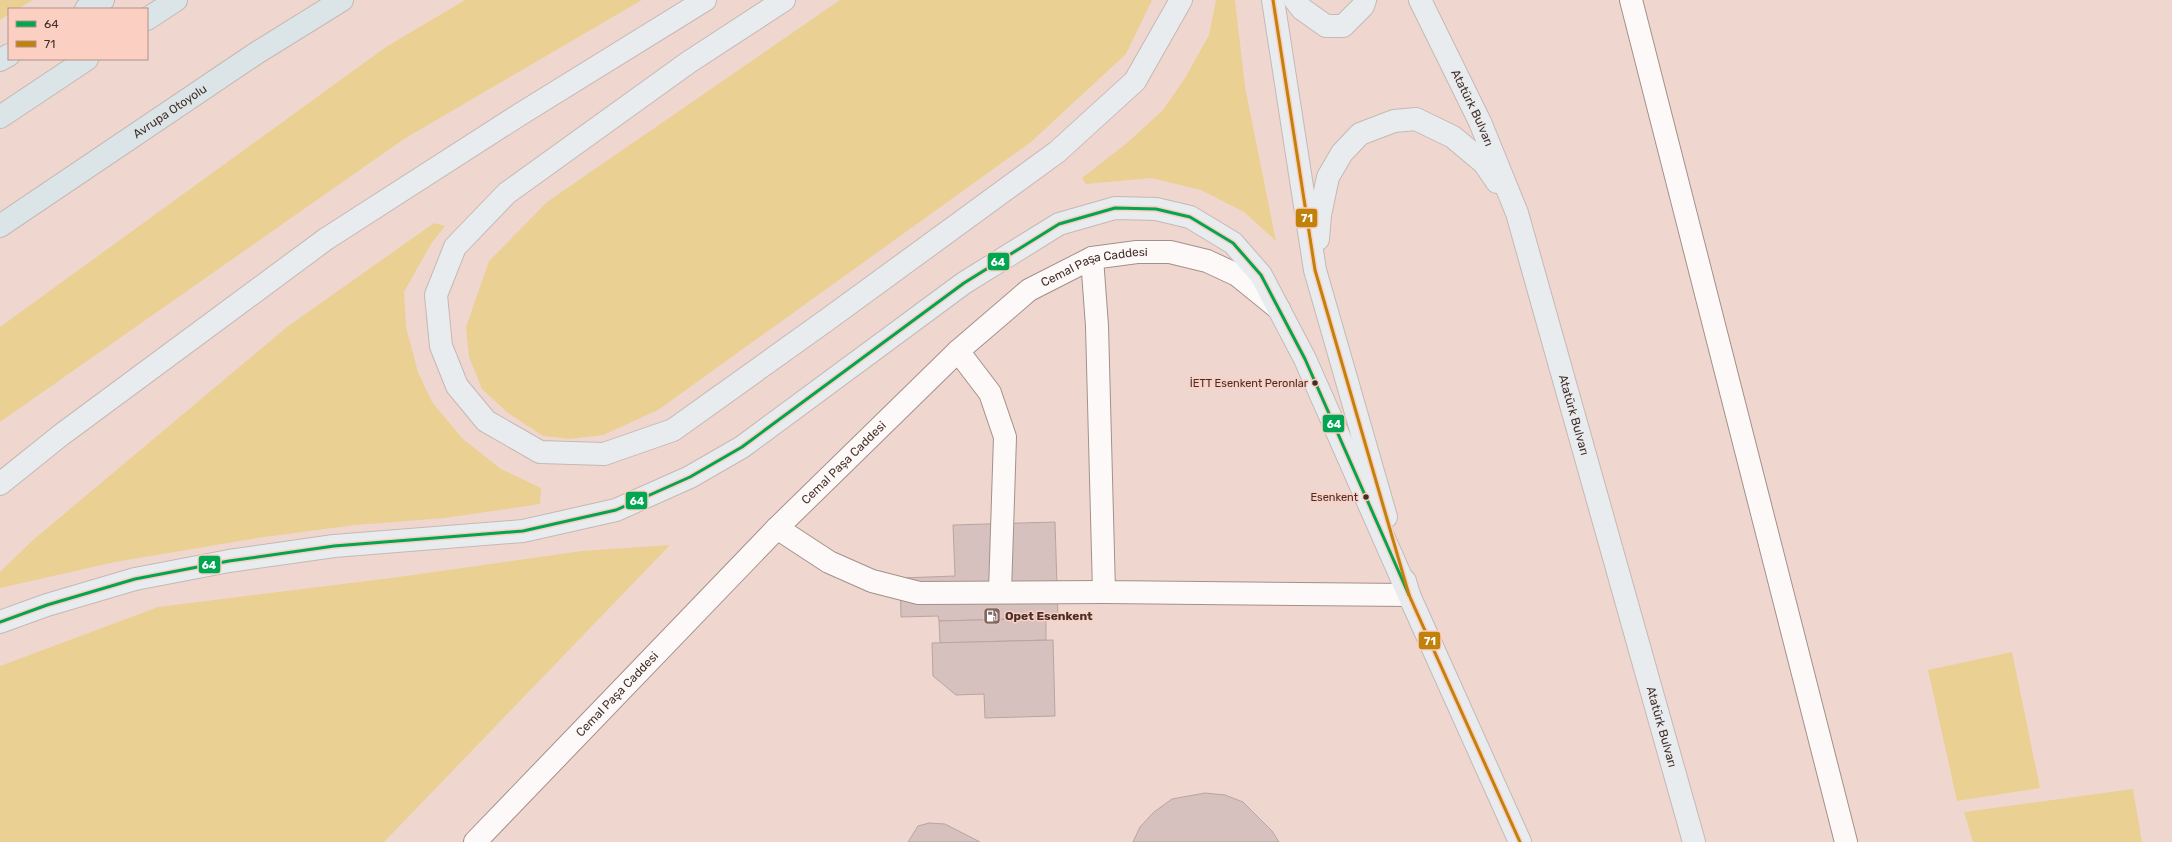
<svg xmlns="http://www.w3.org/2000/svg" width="2172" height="842" viewBox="0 0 2172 842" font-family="Rubik,sans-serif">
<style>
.green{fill:#ebd093}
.building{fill:#d7c1be;stroke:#baa4a2}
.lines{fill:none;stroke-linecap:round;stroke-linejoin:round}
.minor-casing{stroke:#a4908a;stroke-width:24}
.major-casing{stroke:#c6b8b4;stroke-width:24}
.highway-casing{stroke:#c6b8b4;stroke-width:24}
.minor{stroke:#fdf9f8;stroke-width:22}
.major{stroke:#e8ecee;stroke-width:22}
.highway{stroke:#dbe5e7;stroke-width:22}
.bus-1-casing{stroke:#fccfc3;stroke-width:6}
.bus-2-casing{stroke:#fccfc3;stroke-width:6}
.bus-1{stroke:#00a651;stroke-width:3}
.bus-2{stroke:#c1820c;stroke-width:3}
.bus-dot{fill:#442e29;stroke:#fccfc3;stroke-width:1.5}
.labels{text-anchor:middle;stroke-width:3;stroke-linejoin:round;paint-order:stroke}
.bus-label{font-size:11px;fill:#442e29;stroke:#fccfc3;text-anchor:end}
.street-label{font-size:12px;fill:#442e29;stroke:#fccfc3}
.poi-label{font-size:12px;font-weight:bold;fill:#442e29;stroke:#fccfc3;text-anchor:start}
.line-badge{stroke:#fccfc3;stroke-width:1.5}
.badge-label{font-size:11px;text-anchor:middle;font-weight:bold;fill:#fff}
</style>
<rect width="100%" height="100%" fill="#efd7d0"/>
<g class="green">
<polygon points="0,0 33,0 18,9 9,9 9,14 0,20"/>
<polygon points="465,0 642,0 404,139 0,422 0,327 386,47"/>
<polygon points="840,0 1152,0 1126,54 1031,142 658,410 603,435 570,439 543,436 508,413 482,389 469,357 466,327 489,261 547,202"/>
<polygon points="1216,0 1235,0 1245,87 1276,241 1244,212 1201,190 1151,178 1086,184 1082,178 1127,143 1163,110 1185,78 1209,35"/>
<polygon points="434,223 445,226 431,244 404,292 406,327 418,372 432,402 463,439 501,469 541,488 540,504 445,518 355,525 257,538 115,562 0,588 0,572 33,540 287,327"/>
<polygon points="670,545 384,842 0,842 0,666 158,607 391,578 582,551"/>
<polygon points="2012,652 2040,788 1957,801 1928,670"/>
<polygon points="2133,789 2142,842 1973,842 1964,812"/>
</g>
<g class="building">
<polygon points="1055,522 1058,618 939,621 938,616 901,617 900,578 955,576 953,525"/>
<polygon points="1046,618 1046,640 940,643 939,621"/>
<polygon points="1053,640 1055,716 985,718 984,694 956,695 933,676 932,643"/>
<polygon points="1205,793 1225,795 1243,802 1272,831 1279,842 1133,842 1140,827 1154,812 1172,799"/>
<polygon points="929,823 945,824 980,842 908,842 918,826"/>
</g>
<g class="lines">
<defs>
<g id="minor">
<polyline points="1631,0 1846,842"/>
<polyline points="1092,258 1097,326 1104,592 1409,595"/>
<polyline points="958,351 990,393 1005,437 1000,592"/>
<polyline points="777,528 829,562 872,581 919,593 1104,592"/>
<path id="s1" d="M475 842 777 528 958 351 1029 290 1092 258 1137 252H1170L1207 261 1237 275 1279 309"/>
</g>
<g id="major">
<polyline points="784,0 689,62 507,193 455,247 436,295 441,346 457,386 486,421 540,452 604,454 673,430 824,322 1057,152 1135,81 1181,0"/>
<polyline points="1273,0 1315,270 1386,517"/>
<polyline points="1295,0 1302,9 1326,26 1343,26 1363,6 1365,0"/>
<path id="s2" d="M1420 0 1480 122 1517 213 1694 842"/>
<polyline points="1318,239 1320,215 1328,177 1342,153 1360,134 1394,121 1416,119 1453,137 1484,163 1497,182"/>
<polyline points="0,484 61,435 326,239 519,115 705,0"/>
<polyline points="1405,581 1409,595 1520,842"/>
<polyline points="0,622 47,605 135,579 229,561 334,546 523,531 616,510 690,477 742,447 964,283 1059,224 1115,208 1156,209 1190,217 1233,243 1261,275 1305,359 1409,595"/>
</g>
<g id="highway">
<polyline points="86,9 103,0"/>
<polyline points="147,19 176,0"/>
<polyline points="0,60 9,55"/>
<polyline points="0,117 87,59"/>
<path id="s3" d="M0 226 255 54 342 0"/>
</g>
</defs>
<use href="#minor" class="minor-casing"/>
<use href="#major" class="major-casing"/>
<use href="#highway" class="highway-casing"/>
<use href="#minor" class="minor"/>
<use href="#major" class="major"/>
<use href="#highway" class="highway"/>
<defs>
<polyline id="bus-1" points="0,622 47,605 135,579 229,561 334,546 523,531 616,510 690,477 742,447 964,283 1059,224 1115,208 1156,209 1190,217 1233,243 1261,275 1305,359 1409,595"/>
<polyline id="bus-2" points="1273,0 1315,270 1409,595 1520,842"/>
</defs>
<use href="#bus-1" class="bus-1-casing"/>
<use href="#bus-2" class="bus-2-casing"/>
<use href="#bus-1" class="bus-1"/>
<use href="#bus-2" class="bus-2"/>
</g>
<defs>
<symbol id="fuel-square" viewBox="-11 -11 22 22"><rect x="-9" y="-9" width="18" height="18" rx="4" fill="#806963" stroke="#fccfc3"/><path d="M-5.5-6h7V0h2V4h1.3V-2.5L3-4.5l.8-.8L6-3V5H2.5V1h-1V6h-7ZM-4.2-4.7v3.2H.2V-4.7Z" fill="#fff"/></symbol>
</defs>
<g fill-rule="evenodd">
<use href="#fuel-square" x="982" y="606" width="20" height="20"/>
</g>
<g class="bus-dot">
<circle cx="1315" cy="383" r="3.5"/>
<circle cx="1366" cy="497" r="3.5"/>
</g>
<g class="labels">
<g class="bus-label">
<text x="1308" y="387">İETT Esenkent Peronlar</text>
<text x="1358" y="501">Esenkent</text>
</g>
<g class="street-label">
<text dy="4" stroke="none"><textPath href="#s2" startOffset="120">Atatürk Bulvarı</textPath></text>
<text dy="4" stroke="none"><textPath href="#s3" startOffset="205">Avrupa Otoyolu</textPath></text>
<text dy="4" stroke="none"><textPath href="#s1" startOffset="853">Cemal Paşa Caddesi</textPath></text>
<text dy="4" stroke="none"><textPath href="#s2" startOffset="444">Atatürk Bulvarı</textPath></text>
<text dy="4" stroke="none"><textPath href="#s1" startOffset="529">Cemal Paşa Caddesi</textPath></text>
<text dy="4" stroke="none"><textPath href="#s1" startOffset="205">Cemal Paşa Caddesi</textPath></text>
<text dy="4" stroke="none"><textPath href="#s2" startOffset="768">Atatürk Bulvarı</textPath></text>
</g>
<g class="poi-label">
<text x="1005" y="620">Opet Esenkent</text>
</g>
</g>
<g class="line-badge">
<rect x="1295" y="208" width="23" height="20" rx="4" fill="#c1820c"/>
<rect x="987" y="252" width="23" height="19" rx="4" fill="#00a651"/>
<rect x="1322" y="414" width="23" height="19" rx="4" fill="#00a651"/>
<rect x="625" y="491" width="23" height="19" rx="4" fill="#00a651"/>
<rect x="198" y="555" width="23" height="19" rx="4" fill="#00a651"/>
<rect x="1418" y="631" width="23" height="19" rx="4" fill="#c1820c"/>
</g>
<g class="badge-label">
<text x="1307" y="222">71</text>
<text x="998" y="266">64</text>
<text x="1334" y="428">64</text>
<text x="637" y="505">64</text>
<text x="209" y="569">64</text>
<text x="1430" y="645">71</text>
</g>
<rect x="8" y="8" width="140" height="52" fill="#fccfc3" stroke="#b28f85"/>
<rect x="16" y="21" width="20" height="6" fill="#00a651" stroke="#b28f85"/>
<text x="44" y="28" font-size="12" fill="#442e29">64</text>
<rect x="16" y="41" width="20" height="6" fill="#c1820c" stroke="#b28f85"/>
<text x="44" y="48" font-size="12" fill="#442e29">71</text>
</svg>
